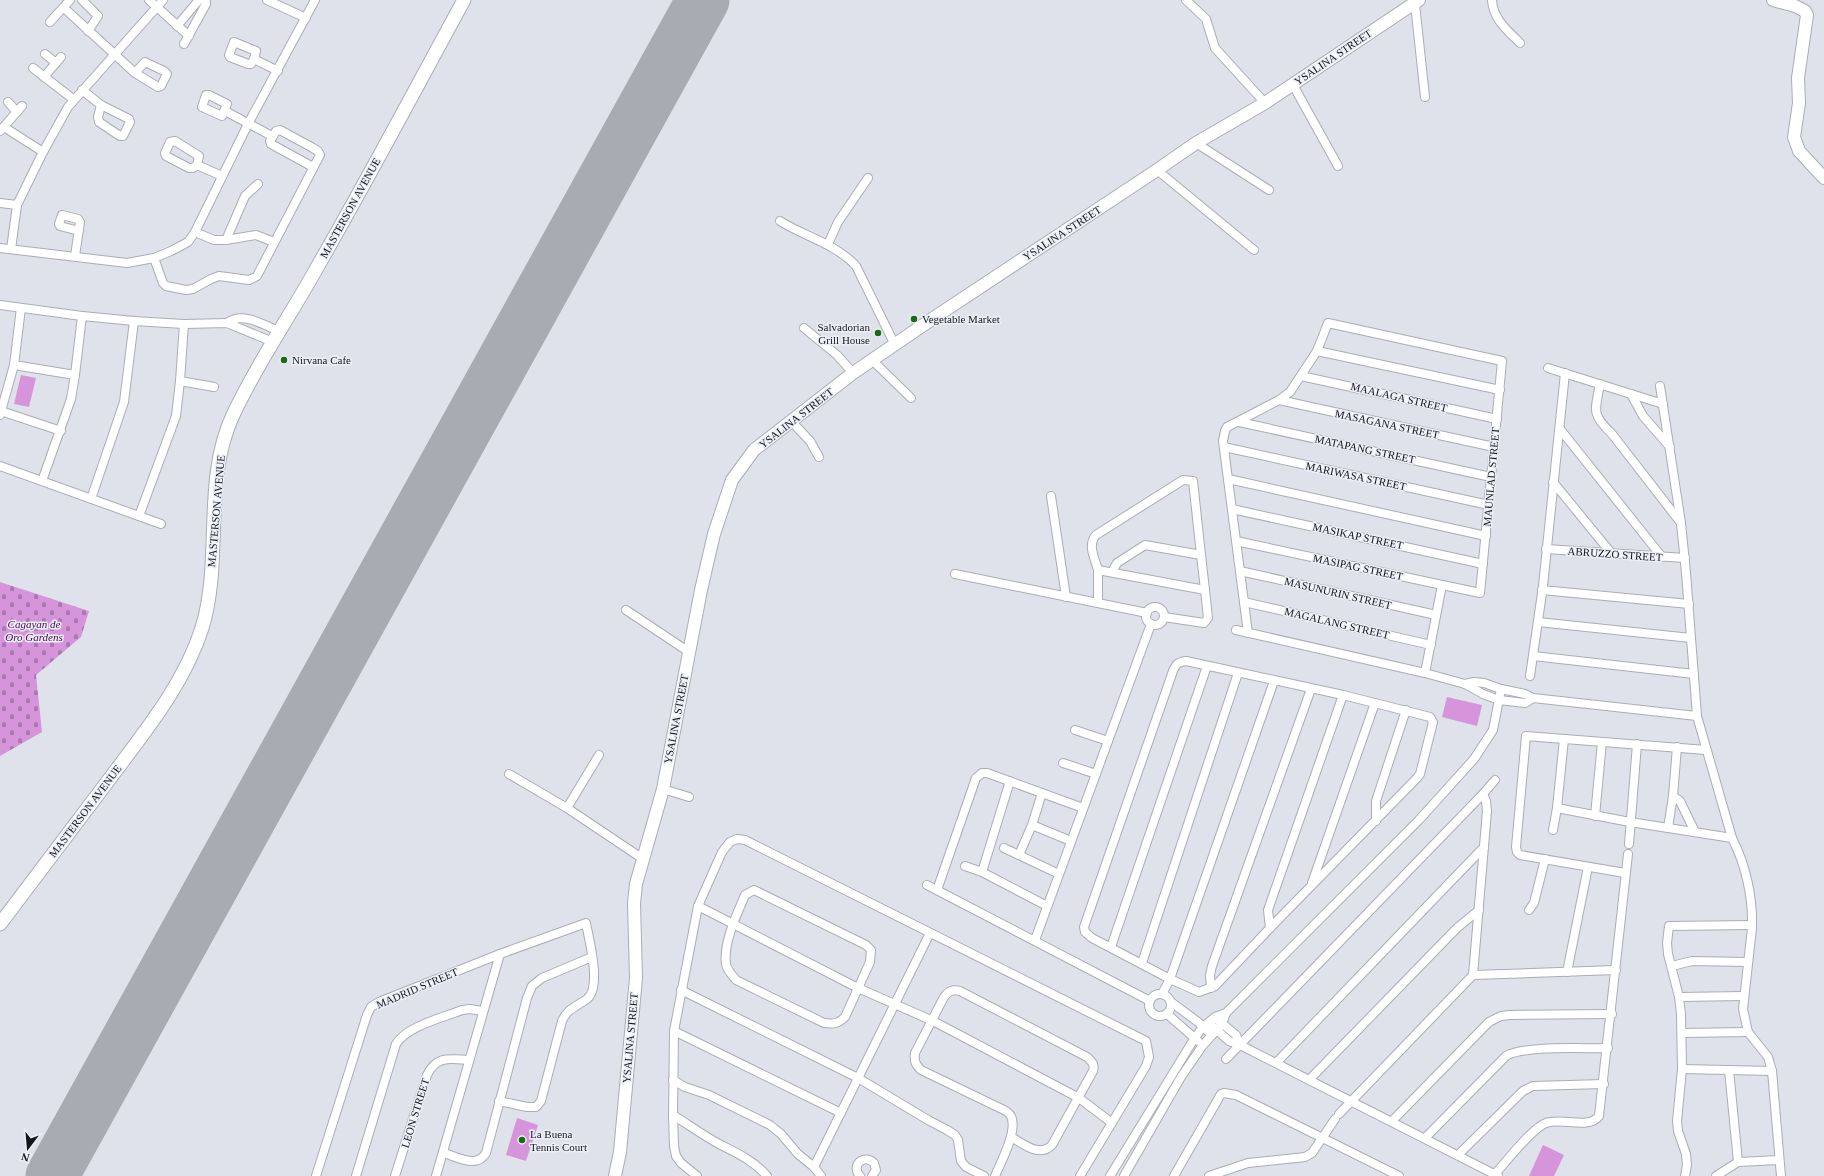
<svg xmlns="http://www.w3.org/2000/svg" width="1824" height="1176" viewBox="0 0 1824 1176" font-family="Georgia,serif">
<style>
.cemetery{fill:url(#cemetery-stones)}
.pitch{fill:#d694da}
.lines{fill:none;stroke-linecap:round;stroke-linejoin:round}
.runway{stroke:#a8abb2;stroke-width:53}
.street-casing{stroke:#abadb5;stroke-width:10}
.secondary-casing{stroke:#abadb5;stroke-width:14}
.primary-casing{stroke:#abadb5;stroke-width:15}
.street{stroke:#fff;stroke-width:8}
.secondary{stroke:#fff;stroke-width:12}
.primary{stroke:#fff;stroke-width:13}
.poi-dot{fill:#1a6b10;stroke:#eceff8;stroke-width:1.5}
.labels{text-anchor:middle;stroke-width:3;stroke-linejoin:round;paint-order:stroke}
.street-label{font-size:11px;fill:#151619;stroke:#eceff8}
.poi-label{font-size:11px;fill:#151619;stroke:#eceff8;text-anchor:start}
.park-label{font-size:11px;font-style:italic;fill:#47064c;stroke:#eceff8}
</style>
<defs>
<pattern id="cemetery-stones" width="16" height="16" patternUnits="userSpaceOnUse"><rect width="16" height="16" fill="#d694da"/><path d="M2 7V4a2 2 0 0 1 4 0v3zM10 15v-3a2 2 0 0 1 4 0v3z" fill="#ac78b0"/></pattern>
</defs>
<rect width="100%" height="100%" fill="#dfe2ea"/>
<polygon class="cemetery" points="0,582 89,611 81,637 36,675 42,732 0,756"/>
<g class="pitch">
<polygon points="21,375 36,378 29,407 14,404"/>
<polygon points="1447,697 1482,705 1477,726 1442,717"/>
<polygon points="517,1118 538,1125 526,1161 506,1155"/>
<polygon points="1543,1145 1564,1155 1554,1176 1529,1176"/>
</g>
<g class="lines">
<polyline class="runway" points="52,1176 703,0"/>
<defs>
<g id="street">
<polyline points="82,0 98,16 88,31"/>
<polyline points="149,0 189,36"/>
<polyline points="267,0 306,18"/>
<polyline points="1186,0 1206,19 1215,48 1265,103"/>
<path d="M1492 0C1493 19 1507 30 1520 43"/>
<polyline points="1415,4 1425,97"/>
<polyline points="64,8 135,73 158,87 161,86 167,74 164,71 145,62 135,73"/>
<polyline points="50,22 70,0"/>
<polyline points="177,26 199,0"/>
<polyline points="184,44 206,4 206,0"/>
<polyline points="45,54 56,63"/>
<polyline points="254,59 256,51 234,42 229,55 230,57 248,64 251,64 254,59 278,71"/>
<polyline points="33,68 73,99"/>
<polyline points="44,77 61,57"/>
<polyline points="1293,85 1338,166"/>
<polyline points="82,90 101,105 129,119 130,122 123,136 120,136 99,122 98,117 101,105"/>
<polygon points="206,95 209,95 227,104 222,116 202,107"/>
<polyline points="8,102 17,112"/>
<polyline points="225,111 272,136"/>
<polyline points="4,127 43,152"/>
<polyline points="0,131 22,106"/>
<polyline points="1196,143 1269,190"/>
<polyline points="197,165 199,156 175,141 170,142 165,153 166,156 189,168 193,168 197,165 222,176"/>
<polyline points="1157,170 1254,250"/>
<polyline points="0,203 17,205"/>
<path d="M780 221C805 237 835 243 856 266L895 345"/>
<polyline points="195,232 214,240 226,240 256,235 274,242"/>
<polyline points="226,240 245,196 258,184"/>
<polyline points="828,244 838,222 868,178"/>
<polyline points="0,248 127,263 154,258 171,251 188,242 195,232 248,124 315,0"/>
<polyline points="11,249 17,205 43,152 68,107 163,0"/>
<polyline points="75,256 80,222 78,219 62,215 59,224 60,226 79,231"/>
<polyline points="154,258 163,283 166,286 186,290 193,289 211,279 219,276 249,280 257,276 320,155 318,151 313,148 280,130 276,131 270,141 271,144 313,167"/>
<polyline points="0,305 82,316 134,321 184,324 227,323 273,342"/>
<path d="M227 323C243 311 263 325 279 331"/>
<polyline points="804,328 837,355 853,373"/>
<polyline points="1317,351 1500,390"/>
<polyline points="873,361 911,398"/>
<polyline points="14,365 75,375"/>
<polyline points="1548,368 1663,404"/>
<polyline points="1301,376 1497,419"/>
<polyline points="180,381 214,387"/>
<path d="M1600 384C1595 411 1591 414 1612 434L1681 523 1686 573 1697 716 1732 838C1746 865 1753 898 1752 928L1743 1009 1748 1032 1768 1057 1772 1071 1781 1176"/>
<polyline points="1660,386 1681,523"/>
<polyline points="1631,394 1643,416 1670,447"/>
<polyline points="1279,400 1494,447"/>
<polyline points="1,411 61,431"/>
<polyline points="0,415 14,365 21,308"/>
<polyline points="791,421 810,441 819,457"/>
<polyline points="1239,422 1491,477"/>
<polyline points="1560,429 1662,557"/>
<polyline points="1224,447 1489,505"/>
<polyline points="0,466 161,524"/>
<polyline points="1228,479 1486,536"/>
<polyline points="42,481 71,399 75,375 82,316"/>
<polyline points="1553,482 1612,554"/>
<polyline points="1051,496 1066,597"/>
<polyline points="91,499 124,402 134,321"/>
<polyline points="1232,509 1483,564"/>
<polyline points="139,516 176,416 180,381 184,324"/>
<polyline points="1236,541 1480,593 1502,361 1328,323 1317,351 1290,392 1279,400 1227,427 1225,431 1223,441 1248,633"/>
<polyline points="1546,549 1685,558"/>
<polyline points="1201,555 1205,590"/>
<path d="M1098 570C1095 559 1087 545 1096 535L1183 480 1193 481 1201 555 1145 545 1117 563 1112 572"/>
<polyline points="1240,571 1436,615"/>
<polyline points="955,574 1147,613"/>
<polyline points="1542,590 1689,604"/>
<polyline points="1244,602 1431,645"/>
<polyline points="1098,603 1098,570 1205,590 1208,618 1204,623 1164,617"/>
<circle cx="1155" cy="616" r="9"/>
<polyline points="626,610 689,652"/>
<polyline points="1538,622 1691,638"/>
<polyline points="1236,630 1425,673 1465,684 1483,694 1499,700 1525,703 1533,698"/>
<polyline points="1533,656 1694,674"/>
<path d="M1186 661 1343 695 1430 717 1433 722 1420 774 1417 778 1270 928 1215 986 1199 992 1170 979 1092 938 1085 932 1084 927 1173 671C1176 664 1178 662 1186 661Z"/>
<polyline points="1425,673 1442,585"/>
<polyline points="1530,676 1543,586 1565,373"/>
<polyline points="1465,684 1474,682 1484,683 1501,689 1525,694 1533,698 1697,716"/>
<polyline points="1075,730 1108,741"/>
<polyline points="1564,739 1557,808 1630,822 1732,838"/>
<polyline points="1063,763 1096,774"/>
<polyline points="509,774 567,808 643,859"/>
<polyline points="663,789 689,797"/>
<polyline points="1483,794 1495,780"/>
<polyline points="1673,796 1680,801 1695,832"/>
<polyline points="567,808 599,755"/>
<polyline points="1595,816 1602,742"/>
<polyline points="1376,821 1376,801 1406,710"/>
<polyline points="1032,825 1071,841"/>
<polyline points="1668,828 1673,796 1677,747"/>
<polyline points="1553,830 1557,808"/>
<polyline points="1629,844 1637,744"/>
<polyline points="1004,848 1059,874"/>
<polyline points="1019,855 1032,825 1042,793"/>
<polyline points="965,866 982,872 1047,906"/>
<polyline points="982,872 1010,781"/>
<polyline points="1625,873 1520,855 1517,852 1516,847 1526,736 1706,750"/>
<polyline points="1312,883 1375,703"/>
<polyline points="927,885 1150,1001"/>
<path d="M754 890 866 945 871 950 870 962 845 1017C838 1024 834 1024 824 1023L736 980C732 975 727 970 726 964 723 943 737 914 745 895Z"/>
<polyline points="937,890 976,778 982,773 987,773 1083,808"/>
<polyline points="698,906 858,988 933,1021 1079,1098 1112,1123"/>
<polyline points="1529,910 1534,903 1545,859"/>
<polyline points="1270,928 1268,910 1343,695"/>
<polyline points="1035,940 1151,624"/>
<polyline points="1111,947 1207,666"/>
<polyline points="1142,963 1238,673"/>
<polyline points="1672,966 1692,961 1748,962"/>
<polyline points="1567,972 1588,867"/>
<polyline points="1211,988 1210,975 1212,966 1311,689"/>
<polyline points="681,990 858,1078 928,1120 947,1130 955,1135 958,1140 961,1161 966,1167 984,1176"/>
<polyline points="1162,994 1170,979 1274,681"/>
<circle cx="1160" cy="1005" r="11"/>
<polyline points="1679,997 1743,996"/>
<polyline points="1171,1002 1198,1022 1212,1035"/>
<polyline points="1167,1014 1198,1041"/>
<polyline points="1218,1020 1236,1035 1240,1045"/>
<polyline points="1209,1023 1229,1041 1240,1045 1498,1176"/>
<polyline points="674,1031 841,1113"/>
<polyline points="1683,1033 1748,1032"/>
<polyline points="1226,1059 1483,794 1486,801 1487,811 1473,975"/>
<polyline points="1276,1063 1484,847"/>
<polyline points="1682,1069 1772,1071"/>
<polyline points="1729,1070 1738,1162"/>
<polyline points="673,1080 685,1087 709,1095 770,1125 781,1134 798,1154 814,1167 821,1176"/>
<polyline points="1309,1080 1457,928 1479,910"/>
<polyline points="1339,1114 1473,975 1616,970"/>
<path d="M673 1115C689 1125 704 1136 721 1145 739 1154 754 1161 767 1176"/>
<polyline points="1392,1121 1489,1022 1501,1016 1510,1015 1612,1014"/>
<path d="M1425 1138 1506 1056C1524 1045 1585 1049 1608 1048"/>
<path d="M444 1153C457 1157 477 1169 486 1153L527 998 532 986 542 978 592 957"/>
<polyline points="1458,1155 1523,1091 1533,1086 1604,1084"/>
<polyline points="814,1167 930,933"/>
<path d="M1495 1174C1506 1162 1532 1128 1546 1123 1561 1117 1589 1130 1599 1116L1628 854"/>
<path d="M316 1176 367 1015 371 1007 379 1002 500 954 586 923C589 940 602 987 587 999 577 1006 567 1009 562 1021L541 1101 536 1107H527L499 1101"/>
<path d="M356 1176 396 1044C407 1026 442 1018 462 1010L470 1009 482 1011"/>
<path d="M395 1176 427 1075C437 1055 450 1059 469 1060"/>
<polyline points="436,1176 500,954"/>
<polyline points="697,1176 681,1163 676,1156 674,1146 673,1115 674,1031 698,906 722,852 730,842 737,839 745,840 1146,1041 1149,1057 1146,1066 1080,1176"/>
<path d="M860 1176C850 1166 864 1153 874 1163L876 1170 872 1176"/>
<path d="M995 1176C1001 1162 1016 1134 1012 1119 1011 1115 1008 1112 1004 1110L921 1070C915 1064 914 1061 915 1053L944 997C949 991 952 989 960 991L1087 1057C1092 1062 1095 1064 1093 1071L1052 1145C1039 1158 1024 1144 1011 1137"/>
<polyline points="1110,1176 1194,1039 1202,1028 1215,1017 1226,1013 1419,820 1474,759 1493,730 1501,689"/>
<polyline points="1124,1176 1181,1077 1203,1045 1222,1024 1226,1013"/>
<polyline points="1174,1176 1221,1094 1224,1093 1236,1095 1399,1176"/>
<polyline points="1209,1176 1248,1163 1305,1157 1312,1153 1335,1119"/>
<polyline points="1685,1176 1687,1165 1686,1154 1678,1131 1677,1121 1682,1069 1681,1014 1679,997 1668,954 1667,943 1669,926 1752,925"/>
<polyline points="1716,1176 1738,1162 1779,1160"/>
</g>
<g id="secondary">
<polyline points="1773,0 1795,6 1805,11 1807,15 1798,78 1799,103 1794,137 1799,151 1824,178"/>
<polyline points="615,1176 620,1152 636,978 634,903 636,884 663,789 701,590 714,534 732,480 754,450 853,373 938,315 1157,170 1196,143 1265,103 1419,0"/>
</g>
<path id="primary" d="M0 924C36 876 72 828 108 781 143 734 184 685 202 628 223 560 202 481 233 415 257 363 291 315 319 264 369 177 416 88 464 0"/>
</defs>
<use href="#street" class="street-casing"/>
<use href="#secondary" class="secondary-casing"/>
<use href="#primary" class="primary-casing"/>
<use href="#street" class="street"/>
<use href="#secondary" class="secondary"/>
<use href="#primary" class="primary"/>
</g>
<g class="poi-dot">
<circle cx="914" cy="319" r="4"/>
<circle cx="878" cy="333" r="4"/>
<circle cx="284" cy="360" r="4"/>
<circle cx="522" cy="1140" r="4"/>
</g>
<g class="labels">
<g class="street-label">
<text transform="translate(1333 57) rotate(-34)" y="4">YSALINA STREET</text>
<text transform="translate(350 208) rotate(-61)" y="4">MASTERSON AVENUE</text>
<text transform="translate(1062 233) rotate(-33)" y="4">YSALINA STREET</text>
<text transform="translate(1399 397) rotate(13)" y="4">MAALAGA STREET</text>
<text transform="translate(796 418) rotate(-38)" y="4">YSALINA STREET</text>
<text transform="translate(1387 424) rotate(12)" y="4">MASAGANA STREET</text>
<text transform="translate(1365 449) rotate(12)" y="4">MATAPANG STREET</text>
<text transform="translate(1356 476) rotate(12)" y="4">MARIWASA STREET</text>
<text transform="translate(1491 477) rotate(-85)" y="4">MAUNLAD STREET</text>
<text transform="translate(216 511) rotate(-85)" y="4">MASTERSON AVENUE</text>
<text transform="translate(1358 536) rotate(12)" y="4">MASIKAP STREET</text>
<text transform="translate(1615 554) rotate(4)" y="4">ABRUZZO STREET</text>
<text transform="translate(1358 567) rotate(12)" y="4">MASIPAG STREET</text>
<text transform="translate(1338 593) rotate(13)" y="4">MASUNURIN STREET</text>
<text transform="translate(1337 623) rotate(13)" y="4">MAGALANG STREET</text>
<text transform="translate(676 719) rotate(-79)" y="4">YSALINA STREET</text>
<text transform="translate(85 811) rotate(-53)" y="4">MASTERSON AVENUE</text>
<text transform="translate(417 988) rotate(-23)" y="4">MADRID STREET</text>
<text transform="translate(630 1038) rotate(-85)" y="4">YSALINA STREET</text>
<text transform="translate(415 1113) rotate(-73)" y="4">LEON STREET</text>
</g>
<g class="poi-label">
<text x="922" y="323">Vegetable Market</text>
<text x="870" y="331" text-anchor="end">Salvadorian<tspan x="870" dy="13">Grill House</tspan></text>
<text x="292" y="364">Nirvana Cafe</text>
<text x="530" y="1138">La Buena<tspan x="530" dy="13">Tennis Court</tspan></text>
</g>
<g class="park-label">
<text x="34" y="628">Cagayan de<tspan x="34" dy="13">Oro Gardens</tspan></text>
</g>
</g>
<g transform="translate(28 1148) rotate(196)" stroke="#eceff8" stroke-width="3" paint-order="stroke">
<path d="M0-3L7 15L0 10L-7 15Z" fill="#151619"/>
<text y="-6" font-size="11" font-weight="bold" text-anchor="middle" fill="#151619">N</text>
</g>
</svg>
